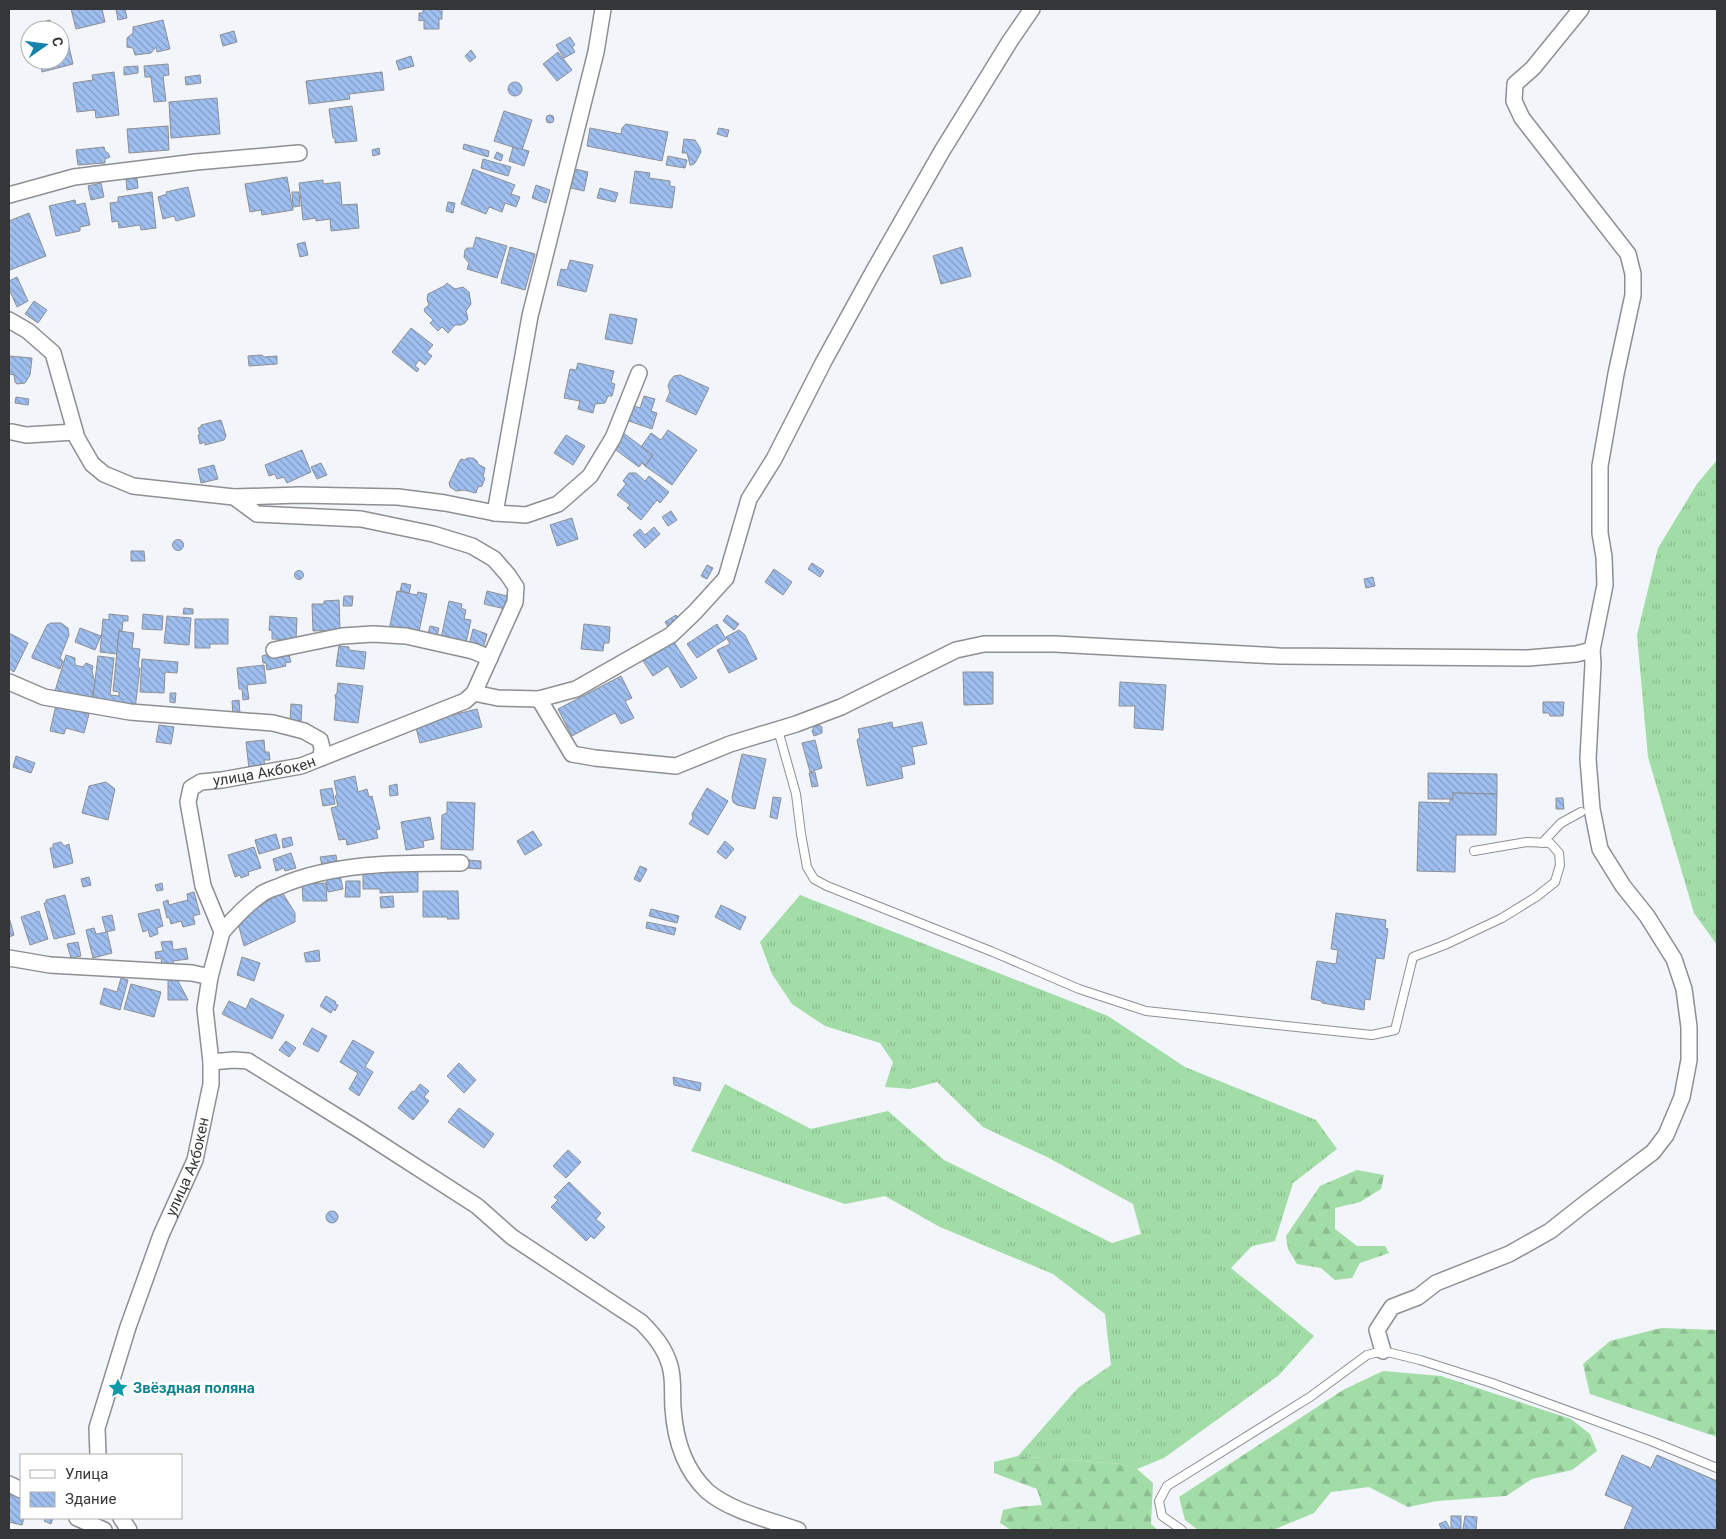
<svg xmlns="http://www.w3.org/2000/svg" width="1726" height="1539" viewBox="0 0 1726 1539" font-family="Roboto,sans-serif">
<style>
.grass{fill:url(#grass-tufts)}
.forest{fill:url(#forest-firs)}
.building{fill:url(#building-back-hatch);stroke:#8d8f93}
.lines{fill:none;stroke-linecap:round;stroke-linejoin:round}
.service-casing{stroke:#8d8f93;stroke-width:10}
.minor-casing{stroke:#8d8f93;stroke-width:18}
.service{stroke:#fff;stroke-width:8}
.minor{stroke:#fff;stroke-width:15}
.labels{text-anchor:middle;stroke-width:5;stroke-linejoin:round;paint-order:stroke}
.street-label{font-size:15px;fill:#353638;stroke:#fff}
.culture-label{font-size:15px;font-weight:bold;fill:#0d838f;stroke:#fff;text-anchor:start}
</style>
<defs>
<pattern id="grass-tufts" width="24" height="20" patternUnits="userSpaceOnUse" patternTransform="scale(1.25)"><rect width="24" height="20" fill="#a2dca6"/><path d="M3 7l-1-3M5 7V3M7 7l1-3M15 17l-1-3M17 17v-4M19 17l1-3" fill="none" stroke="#8cbd90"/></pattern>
<pattern id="forest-firs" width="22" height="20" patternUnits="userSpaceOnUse" patternTransform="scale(1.25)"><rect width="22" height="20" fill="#a2dca6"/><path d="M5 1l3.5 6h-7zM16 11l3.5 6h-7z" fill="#8cbd90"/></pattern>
<pattern id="building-back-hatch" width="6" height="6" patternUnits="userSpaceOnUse" patternTransform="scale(1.25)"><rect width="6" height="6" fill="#9fbff0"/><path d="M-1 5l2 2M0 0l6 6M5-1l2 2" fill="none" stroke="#829cc3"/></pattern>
</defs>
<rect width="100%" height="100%" fill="#f2f5f9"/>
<g class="grass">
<polygon points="1717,460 1717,945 1694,913 1648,757 1637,635 1658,548 1697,484"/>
<polygon points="800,895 1108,1016 1185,1067 1316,1120 1337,1149 1293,1183 1275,1241 1252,1246 1231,1268 1314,1336 1279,1375 1164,1458 1137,1469 1120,1464 1018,1456 1078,1388 1111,1365 1105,1314 1053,1274 940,1227 885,1196 845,1204 691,1151 725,1084 811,1129 888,1111 944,1160 1112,1243 1141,1234 1133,1204 1047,1157 983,1127 937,1082 910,1089 885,1087 893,1062 880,1043 825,1026 792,1004 772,974 760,942"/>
</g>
<g class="forest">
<polygon points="1357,1170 1384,1175 1381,1189 1360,1202 1335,1208 1335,1229 1357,1246 1385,1246 1389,1253 1360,1263 1352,1278 1335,1280 1321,1268 1297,1264 1288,1249 1286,1236 1320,1186"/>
<polygon points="1661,1328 1717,1330 1717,1437 1590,1394 1583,1364 1610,1341"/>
<polygon points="1383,1371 1441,1376 1571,1419 1590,1434 1597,1451 1572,1470 1532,1479 1506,1496 1437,1501 1408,1507 1369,1487 1331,1492 1314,1513 1273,1530 1198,1530 1185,1520 1179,1497 1343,1390"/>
<polygon points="1018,1456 1120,1464 1137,1469 1153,1483 1151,1524 1158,1530 1011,1530 1000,1523 1003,1510 1016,1507 1042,1505 1037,1489 994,1473 994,1462"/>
</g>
<g class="building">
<polygon points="71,9 102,9 105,22 76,29"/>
<polygon points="116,9 125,9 127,18 118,20"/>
<polygon points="430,9 442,9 442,19 439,19 439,29 424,29 424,20 419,21 419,13 423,13 423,10"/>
<polygon points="50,20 53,30 42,30 39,23"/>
<polygon points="163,20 170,49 157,52 156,47 151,53 135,55 133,48 127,47 127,38 133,33 133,27"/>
<polygon points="234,31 237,42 223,46 220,35"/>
<polygon points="570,37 575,45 572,47 575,52 564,58 556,45"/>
<polygon points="67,38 73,64 42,72 40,60 60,60 60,40"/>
<polygon points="471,50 476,57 470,62 465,56"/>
<polygon points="558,52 572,70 557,81 543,64"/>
<polygon points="411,56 414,66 399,70 396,61"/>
<polygon points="168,64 169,75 163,76 166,101 154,102 151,77 145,77 144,66"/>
<polygon points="138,66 138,73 124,75 124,67"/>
<polygon points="114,72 119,115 96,118 95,110 77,112 73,83 93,80 92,75"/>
<polygon points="382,72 384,90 349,94 350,99 309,104 306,81"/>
<polygon points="200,75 201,83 186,85 185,77"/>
<circle cx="515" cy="89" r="7"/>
<polygon points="217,98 220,134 171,138 169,102"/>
<polygon points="352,106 357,141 335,143 335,138 333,138 329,109"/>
<polygon points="504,111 532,120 522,150 494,141"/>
<circle cx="550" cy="119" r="4"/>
<polygon points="626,124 668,132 662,161 587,146 590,128 621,134 622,128"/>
<polygon points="168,126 169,150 129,153 127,129"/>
<polygon points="719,128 729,130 727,137 717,134"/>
<polygon points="684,139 695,140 700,148 701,152 695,163 692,165 690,165 687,153 682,153"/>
<polygon points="464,144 489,151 488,157 463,149"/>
<polygon points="104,147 105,151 108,153 110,157 105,159 105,163 78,165 76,150"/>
<polygon points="513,147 529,151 524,166 509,161"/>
<polygon points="379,148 380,154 373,156 372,150"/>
<polygon points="497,152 503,155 501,161 494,158"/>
<polygon points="668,156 687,160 685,168 666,165"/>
<polygon points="483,159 511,167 508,176 481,168"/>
<polygon points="473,169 515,185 511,194 520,197 516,207 505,203 502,212 489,207 486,214 461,204"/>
<polygon points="575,169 588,172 584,191 571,188"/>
<polygon points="635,171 650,173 649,178 670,181 670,186 675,187 672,208 630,203"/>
<polygon points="287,177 293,210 262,215 261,210 250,212 245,184"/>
<polygon points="137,178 138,188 127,190 126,179"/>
<polygon points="323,180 323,184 340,182 342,205 357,204 359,228 331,231 330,219 316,221 316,218 303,220 299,183"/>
<polygon points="101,183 104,197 91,200 88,186"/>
<polygon points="536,185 550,190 546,203 532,198"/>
<polygon points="188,187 195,216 176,221 174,216 163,219 158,197 167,194 166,192"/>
<polygon points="600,188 618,193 615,202 597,198"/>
<polygon points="152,192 156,228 141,230 140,225 119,228 118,221 112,222 110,203 118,202 118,197"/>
<polygon points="292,192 299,192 300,206 293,207"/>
<polygon points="75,200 76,205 85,203 90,225 80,227 80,231 56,236 49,206"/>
<polygon points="448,202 455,203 453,213 446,211"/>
<polygon points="29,213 46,256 10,270 9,266 9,221"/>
<polygon points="476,237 507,246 497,278 467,269 469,263 464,257 465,250 467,248 473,248"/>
<polygon points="305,242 308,255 300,257 297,244"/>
<polygon points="510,247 535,254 525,290 501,283"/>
<polygon points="962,247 971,276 941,284 933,256"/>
<polygon points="570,260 593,265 586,292 557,285 561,269 567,270"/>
<polygon points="17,277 28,301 17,307 9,289 9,281"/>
<polygon points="447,283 455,289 463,287 469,292 471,304 466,311 468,319 465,323 461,325 455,325 448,333 442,327 438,331 430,323 433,320 425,312 424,309 429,305 427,299 428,294 444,286"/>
<polygon points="34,301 47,310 38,323 25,314"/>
<polygon points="610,314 637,319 632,344 605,339"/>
<polygon points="411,328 433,345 427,352 432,356 425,365 419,360 415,366 419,369 417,372 392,352"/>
<polygon points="262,355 264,357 277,356 277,364 249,366 248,356"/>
<polygon points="9,356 32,358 30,375 25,383 17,384 15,382 14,375 9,374"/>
<polygon points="578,363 614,371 611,383 615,384 612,396 608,396 605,403 595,404 593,413 578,409 580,401 564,398 570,369 576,370"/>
<polygon points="680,375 709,388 696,415 666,401 670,392 668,386 670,381 674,376"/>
<polygon points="644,396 655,399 651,411 657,413 652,429 629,421 634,406 640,408"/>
<polygon points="16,397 29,399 28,405 15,403"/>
<polygon points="221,420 226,436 224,440 205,445 205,442 200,444 198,435 200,435 198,428 201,427 201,425"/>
<polygon points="668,430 697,450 672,485 645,466 653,455 641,447 651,433 661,440"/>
<polygon points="622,432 653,455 645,466 642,463 639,467 612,447"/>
<polygon points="566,435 585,446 573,465 554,453"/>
<polygon points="302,450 311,472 287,483 284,477 277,479 275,474 269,476 265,465"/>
<polygon points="467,458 473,458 477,461 478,464 485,468 483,477 485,478 482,486 478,487 476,493 464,490 456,491 450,487 449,483 459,462 461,459 465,460"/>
<polygon points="321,463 327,475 317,479 311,467"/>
<polygon points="214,465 218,479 201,483 198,469"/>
<polygon points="629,473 636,473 645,481 649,476 669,492 660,503 657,500 641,520 627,508 630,505 617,495 626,484 623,481"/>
<polygon points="671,511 677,520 668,526 662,517"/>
<polygon points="572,518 578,539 557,546 550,525"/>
<polygon points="654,527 660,534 645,548 633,535 640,529 645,535"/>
<circle cx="178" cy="545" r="5.5"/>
<polygon points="131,551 144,551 145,561 131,561"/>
<polygon points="812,563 824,571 820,577 808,569"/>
<polygon points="707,565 713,568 707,579 701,576"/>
<polygon points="774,569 792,582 783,595 765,582"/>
<circle cx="299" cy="575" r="4.5"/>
<polygon points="1373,577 1375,586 1366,588 1364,579"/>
<polygon points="402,583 411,585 409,593 400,591"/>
<polygon points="397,591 417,595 418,592 427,594 418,636 389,630"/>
<polygon points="487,591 507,596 505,609 484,604"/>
<polygon points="344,596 353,596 352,606 343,606"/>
<polygon points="339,600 340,630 313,631 312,604 324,604 324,601"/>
<polygon points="449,601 462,604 461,608 466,610 464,619 471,620 466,643 441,638"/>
<polygon points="184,608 193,609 193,614 183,614"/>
<polygon points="109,614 128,616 128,621 123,621 122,631 119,631 117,654 100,652 103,619 109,620"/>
<polygon points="143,614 163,616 162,630 142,629"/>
<polygon points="676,615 680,620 668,627 665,622"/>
<polygon points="727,615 739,624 734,630 723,621"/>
<polygon points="167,616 191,618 189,645 164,643"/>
<polygon points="270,616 297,618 296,640 272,639 272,631 269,630"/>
<polygon points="195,619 228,619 228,644 210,644 210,648 195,648"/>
<polygon points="51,623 61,623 68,628 69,635 60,658 63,661 60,669 32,658 32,656 47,625"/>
<polygon points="584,624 610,627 609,643 604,643 603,651 581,649"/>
<polygon points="717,624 726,639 697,658 687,644"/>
<polygon points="430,626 439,628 436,640 427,638"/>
<polygon points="80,628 101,636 95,650 75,642"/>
<polygon points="473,629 487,634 483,649 469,645"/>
<polygon points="739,630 745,635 757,659 729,673 717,650 730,644 726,637"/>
<polygon points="119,631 134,633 132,648 140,649 138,668 140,668 135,709 92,704 98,656 114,658 110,695 119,696 119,692 113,691"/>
<polygon points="9,633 28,643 14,672 9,669"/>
<polygon points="674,642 697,678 681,688 668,666 653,676 643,661"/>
<polygon points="339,646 349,647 349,650 366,652 364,669 336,666"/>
<polygon points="283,653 284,656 289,655 291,662 285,663 286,666 267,670 266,663 263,663 262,656 269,654 269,656"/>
<polygon points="66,655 75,658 75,665 83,667 86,663 93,666 92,671 95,683 91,700 57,693 55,691"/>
<polygon points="142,659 178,662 177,673 165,672 164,693 140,692"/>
<polygon points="264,665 266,683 247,685 249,699 243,700 242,689 239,689 237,668"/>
<polygon points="963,672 993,672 993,704 964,705"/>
<polygon points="621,676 632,698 625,701 634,718 621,724 615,713 572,736 558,709"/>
<polygon points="1120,682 1166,685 1163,730 1134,728 1135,706 1119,706"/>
<polygon points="338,683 363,686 358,723 334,720 336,701 335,695 337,693"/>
<polygon points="170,693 176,693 175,703 170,702"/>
<polygon points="239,700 240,715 233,715 232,701"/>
<polygon points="1543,702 1564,702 1563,716 1550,716 1549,713 1543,713"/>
<polygon points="291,704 302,705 301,721 290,720"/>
<polygon points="56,705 89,714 84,733 66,728 64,734 50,731"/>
<polygon points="477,709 482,727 420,743 415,724"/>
<polygon points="892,722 893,728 922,722 927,744 912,747 915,764 901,767 903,778 867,786 857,740 860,737 858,729"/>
<polygon points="159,725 174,727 171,744 156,742"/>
<polygon points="819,725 822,727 822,733 814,736 812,731 814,727"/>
<polygon points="264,740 265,752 269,752 270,760 264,760 265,768 249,769 246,742"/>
<polygon points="815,740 822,768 810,772 802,743"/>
<polygon points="742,754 766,759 755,809 737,805 733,802 732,797"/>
<polygon points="16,756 35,763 31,773 13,767"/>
<polygon points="815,772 818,786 812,787 809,773"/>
<polygon points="1428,773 1497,774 1497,794 1453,793 1453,799 1428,799"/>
<polygon points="355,776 358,792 367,789 369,797 372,796 380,829 376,830 378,838 347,845 346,839 339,840 331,808 338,806 335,796 337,795 334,781"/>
<polygon points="106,782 115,789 108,820 82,813 89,786"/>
<polygon points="397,784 398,795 390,796 389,786"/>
<polygon points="332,788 335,804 323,806 320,790"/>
<polygon points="707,788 728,801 708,835 689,824 693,818 692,814"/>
<polygon points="1453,793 1497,794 1496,835 1456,835 1455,872 1417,871 1419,802 1450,803 1450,799 1453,799"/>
<polygon points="773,797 781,798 777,819 770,817"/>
<polygon points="1556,798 1563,798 1564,809 1556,809"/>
<polygon points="447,802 475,803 473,850 441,849 442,815 447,813"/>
<polygon points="430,817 434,839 423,841 424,847 406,850 401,822"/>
<polygon points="533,831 542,845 525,855 517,841"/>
<polygon points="276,834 280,848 259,854 255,840"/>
<polygon points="291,837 293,845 283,848 282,839"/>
<polygon points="725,841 734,849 726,859 717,852"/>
<polygon points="61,842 64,846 69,844 73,863 54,868 50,848 53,848 53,844"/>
<polygon points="254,847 261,868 248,872 249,875 241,878 240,875 235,877 228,855"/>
<polygon points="291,853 296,868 285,871 284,868 276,871 273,859"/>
<polygon points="336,855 337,862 322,865 320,857"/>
<polygon points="467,860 481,861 481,869 466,868"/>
<polygon points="640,866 647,869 640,882 634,879"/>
<polygon points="418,871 418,892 380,893 380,889 363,889 363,872"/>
<polygon points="340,875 343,889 328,892 326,878"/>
<polygon points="89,877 91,885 83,887 81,879"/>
<polygon points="346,881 360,881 360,897 345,897"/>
<polygon points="162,883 163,890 157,891 155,885"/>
<polygon points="326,883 327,901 303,901 302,884"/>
<polygon points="423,891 458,891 459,919 447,919 448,917 423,917"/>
<polygon points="194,892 200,914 193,916 195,924 183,927 181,921 171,924 169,917 167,918 163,902 168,900 169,905 188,900 187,894"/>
<polygon points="282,892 295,913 295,922 244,946 239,927 241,918"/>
<polygon points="65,895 75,934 54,939 44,903 46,903 46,900"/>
<polygon points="393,896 394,907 381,908 380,897"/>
<polygon points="721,905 746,917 740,930 715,917"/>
<polygon points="159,909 163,926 157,928 158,934 150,937 148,930 143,932 138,914"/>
<polygon points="651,909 679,916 677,923 649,916"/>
<polygon points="39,911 48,939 30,945 21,917"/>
<polygon points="1336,913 1386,920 1385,928 1388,929 1384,959 1376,958 1370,1000 1365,999 1364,1010 1322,1003 1321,1001 1311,999 1317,961 1336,964 1338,950 1331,949"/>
<polygon points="112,915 115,930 106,932 102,917"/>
<polygon points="9,917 14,935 9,937"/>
<polygon points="647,922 676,928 674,935 646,928"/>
<polygon points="94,928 96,934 107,932 112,953 93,958 86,930"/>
<polygon points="172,941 173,950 186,948 188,959 173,961 174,964 162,966 161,958 156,959 155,952 163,951 161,942"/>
<polygon points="78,942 81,956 71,958 67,944"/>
<polygon points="319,950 320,961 306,962 304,953"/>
<polygon points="242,957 260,963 254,981 237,975"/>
<polygon points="121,978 128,980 120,1010 100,1004 104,988 117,992"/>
<polygon points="168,980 178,981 188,1000 168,1000"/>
<polygon points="131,984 161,992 154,1017 124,1009"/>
<polygon points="326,996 336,1002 335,1004 338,1005 335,1011 333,1009 331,1013 320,1006"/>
<polygon points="251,998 284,1015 272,1039 222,1014 229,1001 246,1009"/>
<polygon points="312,1028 327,1036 318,1052 303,1044"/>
<polygon points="353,1040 374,1052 365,1067 373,1072 359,1096 349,1089 358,1073 340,1062"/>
<polygon points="286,1041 296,1048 289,1057 279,1050"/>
<polygon points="459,1063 476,1080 464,1093 447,1076"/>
<polygon points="673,1077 701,1083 700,1091 674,1085"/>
<polygon points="420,1084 429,1091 424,1097 429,1101 413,1120 398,1108 412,1091 414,1092"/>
<polygon points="459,1108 494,1134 484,1148 448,1122"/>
<polygon points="568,1150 581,1162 566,1178 553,1166"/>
<polygon points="569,1182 601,1213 596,1219 605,1227 594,1239 591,1236 586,1241 551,1207 558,1200 554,1197"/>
<circle cx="332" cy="1217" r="6"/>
<polygon points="1622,1455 1651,1468 1657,1455 1717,1481 1717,1530 1628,1530 1624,1529 1633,1507 1605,1495"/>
<polygon points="9,1494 21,1497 19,1505 21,1505 21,1518 24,1518 22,1525 9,1522"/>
<rect x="1451" y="1516" width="10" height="13"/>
<polygon points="1465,1516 1477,1517 1476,1530 1463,1529"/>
<polygon points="46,1518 53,1518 51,1524 44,1521"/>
<polygon points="1446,1521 1450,1529 1442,1530 1439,1524"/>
</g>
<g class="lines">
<defs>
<g id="service">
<polyline points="778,730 796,794 801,834 807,867 814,879 827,886 993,952 1079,989 1146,1011 1372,1035 1395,1030 1413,957 1447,944 1502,918 1536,897 1555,882 1560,865 1559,853 1550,843 1527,842 1474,851"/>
<polyline points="1542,843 1561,823 1581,812"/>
<polyline points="1182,1530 1162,1516 1159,1501 1167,1486 1310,1397 1367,1355 1383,1351 1420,1360 1492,1383 1651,1441 1717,1468"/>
</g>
<g id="minor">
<polyline points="9,195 74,177 196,162 299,153"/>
<polyline points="9,320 28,331 53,353 77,438 92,464 104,474 133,486 234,497 300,495 398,497 445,503 495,513 526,515 558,504 590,476 613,438 639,373"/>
<polyline points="12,432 26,435 75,432"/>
<polyline points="495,513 530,316 596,52 603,9"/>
<polyline points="274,650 342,636 373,634 406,636 473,651 490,658"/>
<polyline points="9,682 44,697 130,712 273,723 304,731 320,740 322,748 321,758"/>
<polyline points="474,693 498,698 539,699 576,689 671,635 695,612 726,578 749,499 774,459 824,361 873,272 942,151 1010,41 1032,9"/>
<polyline points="539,699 572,754 595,758 676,766 730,744 796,724 841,707 956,650 984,644 1055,644 1279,656 1528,658 1576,654 1592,650"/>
<path d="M222 932C234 918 247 904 263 893 268 890 275 888 280 886 336 862 401 863 461 863"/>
<polyline points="9,958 50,965 192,973 210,977"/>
<path d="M211 1062 234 1060 248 1061 359 1130 477 1206 512 1237 641 1322C654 1335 665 1348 670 1366 674 1379 672 1395 673 1408 675 1439 684 1469 707 1491 730 1511 770 1520 798 1530"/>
<polyline points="1383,1351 1377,1330 1392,1307 1418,1297 1436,1283 1509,1254 1550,1231 1583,1205 1653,1152 1666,1135 1682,1097 1689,1060 1689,1027 1684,989 1674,959 1647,916 1623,886 1600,849 1592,809 1588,759 1593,664 1592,650 1605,585 1604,557 1600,533 1600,466 1616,374 1633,295 1633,274 1628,254 1522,118 1514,101 1515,84 1533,68 1581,9"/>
<path id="s1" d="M98 1455 97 1428 128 1327 161 1235 195 1160 211 1084V1062L205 1009 210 977 222 932 203 886 188 802 191 788 201 782 222 780 301 766 465 701 474 693 515 602 516 587 508 575 494 559 472 546 433 534 361 519 257 514 234 497"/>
<polyline points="9,1484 21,1490"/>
<polyline points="77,1518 104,1530"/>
<polyline points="121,1518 129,1530"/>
</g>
</defs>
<use href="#service" class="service-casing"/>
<use href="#minor" class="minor-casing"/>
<use href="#service" class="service"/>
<use href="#minor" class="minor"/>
</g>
<defs>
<symbol id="sight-bare" viewBox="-9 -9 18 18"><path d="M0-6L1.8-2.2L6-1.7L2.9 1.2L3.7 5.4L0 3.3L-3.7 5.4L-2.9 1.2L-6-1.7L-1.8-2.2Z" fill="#0f9aa8" stroke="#fff" stroke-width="2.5" paint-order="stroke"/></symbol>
</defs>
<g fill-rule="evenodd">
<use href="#sight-bare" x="104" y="1374" width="28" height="28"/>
</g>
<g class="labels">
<g class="street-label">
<text dy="5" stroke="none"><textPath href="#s1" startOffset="770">улица Акбокен</textPath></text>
<text dy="5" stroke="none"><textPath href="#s1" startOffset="304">улица Акбокен</textPath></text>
</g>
<g class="culture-label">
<text x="133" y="1393">Звёздная поляна</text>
</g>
</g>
<rect width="1726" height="1539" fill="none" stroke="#353638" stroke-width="20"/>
<rect x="20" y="1454" width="162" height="65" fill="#ffffff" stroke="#aeafaf"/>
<rect x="30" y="1470" width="25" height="8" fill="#ffffff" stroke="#aeafaf"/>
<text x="65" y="1479" font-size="15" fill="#353638">Улица</text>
<rect x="30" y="1492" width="25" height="15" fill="url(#building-back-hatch)" stroke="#aeafaf"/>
<text x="65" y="1504" font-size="15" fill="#353638">Здание</text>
<g transform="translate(45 45) rotate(76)"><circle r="24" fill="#ffffff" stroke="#aeafaf"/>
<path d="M0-4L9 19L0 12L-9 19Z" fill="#1583aa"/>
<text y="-8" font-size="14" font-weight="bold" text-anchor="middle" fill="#353638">С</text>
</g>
</svg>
